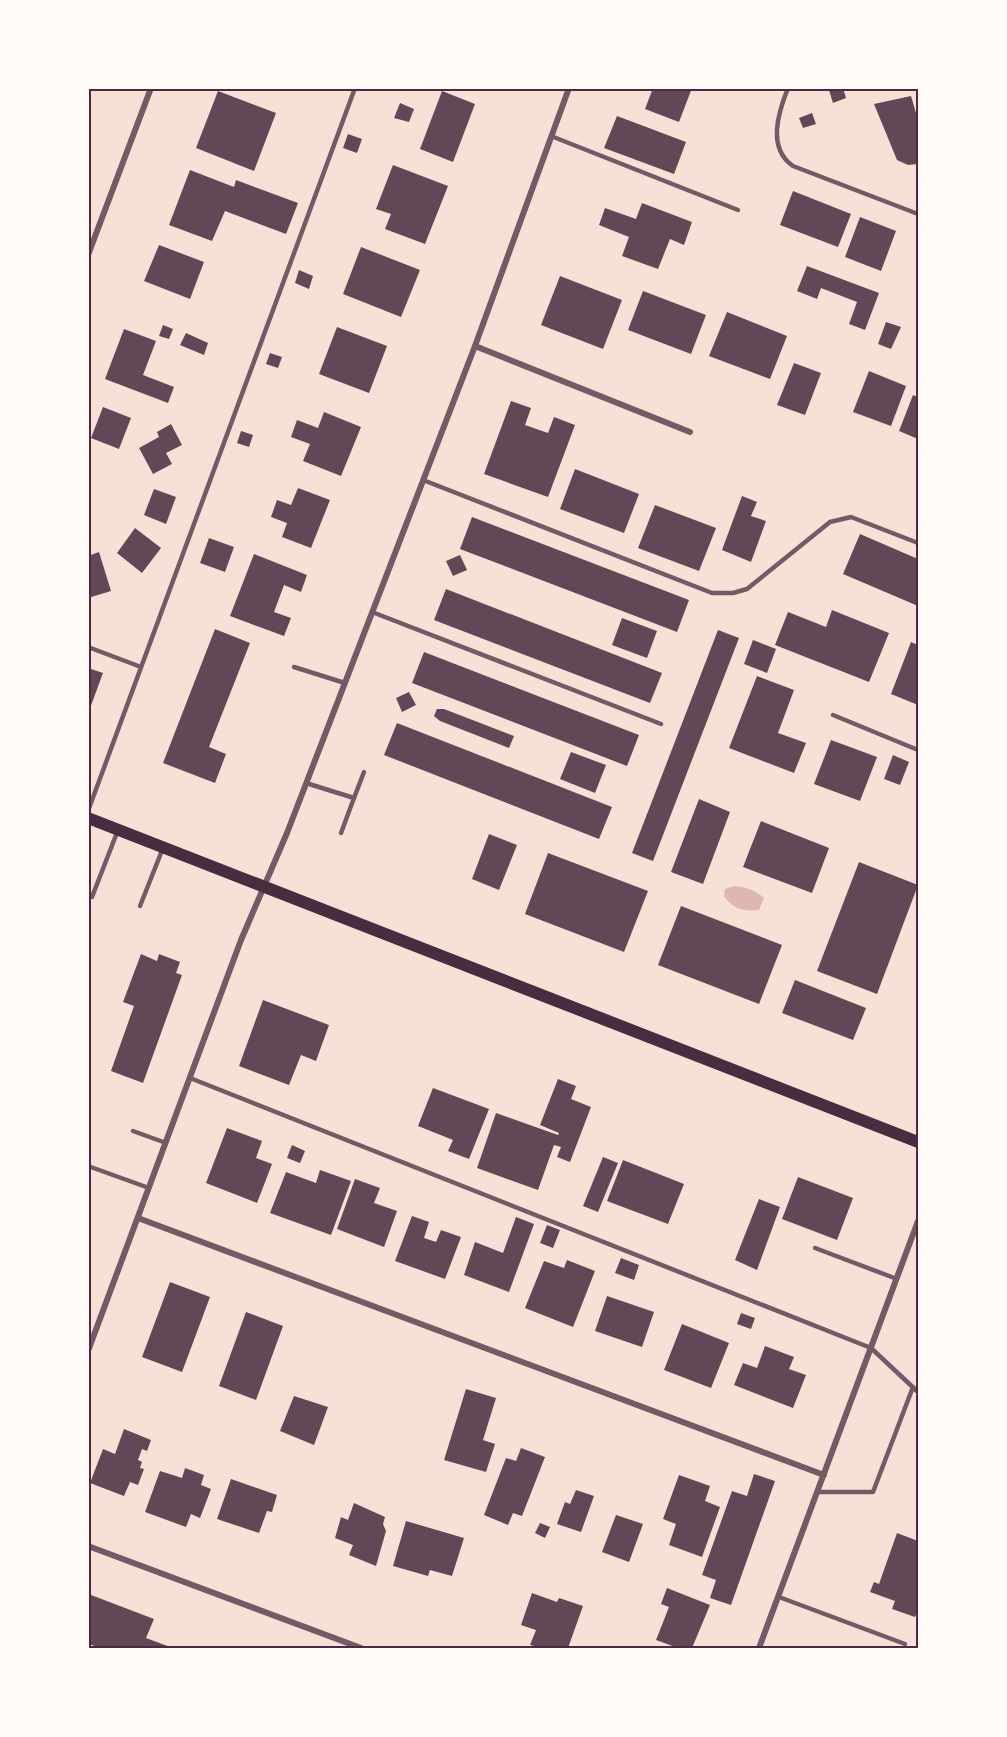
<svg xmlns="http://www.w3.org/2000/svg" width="1007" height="1737" viewBox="0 0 1007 1737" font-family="Cabin,sans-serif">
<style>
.water{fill:#dcb8b0}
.building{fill:#644757}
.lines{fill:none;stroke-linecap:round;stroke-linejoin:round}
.service{stroke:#755966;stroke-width:4.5}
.minor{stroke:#755966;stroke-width:6}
.secondary{stroke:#4a2c40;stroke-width:12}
.neatline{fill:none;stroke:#4a2c40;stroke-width:2}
</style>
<rect width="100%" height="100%" fill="#f7e1d7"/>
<path class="water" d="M734 886C747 887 755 890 764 898L759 910C743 912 733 909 724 896L725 889Z"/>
<g class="building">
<polygon points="653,88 692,88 679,122 645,109"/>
<polygon points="834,88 843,88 846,98 833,103 829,90"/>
<polygon points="218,91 276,113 254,171 196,148"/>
<polygon points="442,91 475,104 453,162 420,149"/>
<polygon points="911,96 918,120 918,164 908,165 897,160 874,104"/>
<polygon points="400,103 414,109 409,122 394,118"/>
<polygon points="812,113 816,124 803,128 799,118"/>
<polygon points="617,116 686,142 674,174 604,148"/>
<polygon points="348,134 362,139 357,153 343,148"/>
<polygon points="393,165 448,186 425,244 385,229 391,214 376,209"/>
<polygon points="190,170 234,187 236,180 298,203 286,234 225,211 212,241 169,225"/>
<polygon points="793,191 851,214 838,247 780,225"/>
<polygon points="642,203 692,222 684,245 670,239 658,269 622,256 629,237 599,225 605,208 636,219"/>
<polygon points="860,217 896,231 881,271 845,257"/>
<polygon points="159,245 204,262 190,299 144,281"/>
<polygon points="361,247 420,270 401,317 343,294"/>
<polygon points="807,266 879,293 865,330 849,324 857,302 821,288 817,299 797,291"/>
<polygon points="299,270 313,276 309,289 295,283"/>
<polygon points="560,276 622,300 603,349 541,325"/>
<polygon points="643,291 706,315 691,354 628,330"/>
<polygon points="727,312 787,336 770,379 709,356"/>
<polygon points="886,322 901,327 891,349 878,344"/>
<polygon points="163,325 173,329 169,339 159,336"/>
<polygon points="337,327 387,346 369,393 319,374"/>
<polygon points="124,329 156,341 143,375 174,387 168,403 105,379"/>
<polygon points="186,333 208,343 204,355 180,345"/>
<polygon points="270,353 282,357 278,368 266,364"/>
<polygon points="794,363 821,373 805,415 777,405"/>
<polygon points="869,371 906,386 891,426 853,412"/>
<polygon points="913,395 918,397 918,439 899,431"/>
<polygon points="511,401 531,408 525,425 548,433 554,417 575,425 548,497 484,474"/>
<polygon points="103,407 131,418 119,449 91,438"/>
<polygon points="324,412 361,427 341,476 303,461 310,444 291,437 297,420 318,428"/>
<polygon points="171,424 182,445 166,453 172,464 153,474 139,448 159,437 157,432"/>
<polygon points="241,431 253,435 249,447 237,443"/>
<polygon points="575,469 639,494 624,533 560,509"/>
<polygon points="298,488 330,500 311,548 282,537 287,523 271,517 277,500 291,505"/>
<polygon points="154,489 176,497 166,524 144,515"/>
<polygon points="742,496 757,502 751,516 766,521 751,562 722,550"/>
<polygon points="655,505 716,528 699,571 638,548"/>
<polygon points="472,517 689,600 677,632 460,549"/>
<polygon points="135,528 161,548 142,573 117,553"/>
<polygon points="860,534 918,559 918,606 843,574"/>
<polygon points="209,538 234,547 225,572 200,563"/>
<polygon points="99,552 111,591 88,598 88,556"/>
<polygon points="254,554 307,575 301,592 284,585 274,612 291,618 284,636 230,616"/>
<polygon points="460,555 467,570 453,576 446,561"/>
<polygon points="446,589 662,673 650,703 434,620"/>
<polygon points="832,610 889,633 869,682 775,645 788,612 826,627"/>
<polygon points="622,618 657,631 647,658 612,645"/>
<polygon points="215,629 250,643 209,747 226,754 215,783 163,763"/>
<polygon points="718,630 739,638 653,861 632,853"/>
<polygon points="753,640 776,649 767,673 744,664"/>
<polygon points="911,642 918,645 918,705 891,694"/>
<polygon points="424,652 639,735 627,766 412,683"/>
<polygon points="88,668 103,673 89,711 88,711"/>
<polygon points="757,676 794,690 778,733 806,743 794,773 729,748"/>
<polygon points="409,692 416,705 402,712 396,698"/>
<polygon points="437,709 444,709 514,736 509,748 440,721 434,716"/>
<polygon points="397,723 612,807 599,839 384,755"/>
<polygon points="831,740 877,757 860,801 814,784"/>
<polygon points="571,752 606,765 595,793 560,779"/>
<polygon points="893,755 909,762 900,785 884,779"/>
<polygon points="699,799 730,812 703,884 671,872"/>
<polygon points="761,821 829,848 812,893 743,867"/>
<polygon points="489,834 517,845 499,890 472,879"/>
<polygon points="548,853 648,891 624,952 525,914"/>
<polygon points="859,862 918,885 877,994 817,971"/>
<polygon points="681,906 782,945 759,1004 658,965"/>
<polygon points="141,954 157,961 159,954 180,962 176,973 182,975 143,1083 111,1071 134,1006 123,1002"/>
<polygon points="795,980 866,1008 853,1040 782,1013"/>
<polygon points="263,1000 329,1025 316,1061 301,1055 289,1085 239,1066"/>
<polygon points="558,1079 576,1086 571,1099 591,1107 570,1162 557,1157 561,1147 554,1145 538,1190 477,1168 496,1113 558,1135 559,1133 540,1125"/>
<polygon points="433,1088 489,1109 469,1159 448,1151 453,1140 418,1126"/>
<polygon points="227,1128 262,1141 256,1158 272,1164 257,1203 206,1183"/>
<polygon points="292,1145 305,1151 300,1163 287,1158"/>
<polygon points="603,1157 618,1163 598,1212 583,1206"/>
<polygon points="623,1160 684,1184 668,1224 607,1201"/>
<polygon points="320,1170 351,1181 331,1235 270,1213 286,1172 316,1183"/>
<polygon points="798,1177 853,1198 837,1240 782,1219"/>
<polygon points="355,1179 380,1188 374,1203 397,1211 384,1247 337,1229"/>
<polygon points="759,1199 780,1207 757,1270 735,1260"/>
<polygon points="412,1216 429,1222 424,1238 436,1242 441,1230 461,1237 445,1279 395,1261"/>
<polygon points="516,1217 534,1224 509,1292 464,1275 475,1242 503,1253"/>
<polygon points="547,1225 560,1230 553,1248 540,1243"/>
<polygon points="621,1258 639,1265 634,1280 615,1273"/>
<polygon points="567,1260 595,1271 573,1327 525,1308 544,1261 564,1268"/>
<polygon points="170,1282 210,1297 182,1372 142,1357"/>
<polygon points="607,1296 654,1312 642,1347 595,1331"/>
<polygon points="246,1312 283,1326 256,1400 219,1386"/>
<polygon points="741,1313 755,1318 751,1329 737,1324"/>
<polygon points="682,1324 729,1343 711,1388 664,1370"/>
<polygon points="765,1346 794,1357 789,1369 806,1375 793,1408 734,1385 743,1363 757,1368"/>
<polygon points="466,1389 496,1398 483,1440 495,1444 486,1472 444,1460"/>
<polygon points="294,1396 328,1407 314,1445 280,1431"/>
<polygon points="124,1429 151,1440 147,1451 142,1449 138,1460 142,1462 140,1468 144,1469 138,1485 130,1482 124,1496 90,1483 103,1449 115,1454"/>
<polygon points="521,1448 545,1457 522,1516 513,1513 508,1525 484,1515 506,1458 516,1461"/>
<polygon points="185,1468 204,1475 201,1485 211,1489 200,1518 191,1514 186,1527 145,1512 160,1471 182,1478"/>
<polygon points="754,1474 775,1481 731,1605 710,1598 716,1580 702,1575 732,1491 747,1496"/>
<polygon points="679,1475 710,1486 705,1501 720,1507 702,1557 669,1545 676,1524 663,1519"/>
<polygon points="231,1479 277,1495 272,1512 267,1511 259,1533 217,1519"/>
<polygon points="576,1490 594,1496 581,1532 557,1524 565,1502 570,1504"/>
<polygon points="354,1503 385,1517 383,1524 386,1531 376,1566 349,1555 353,1545 335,1538 341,1517 348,1520"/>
<polygon points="616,1515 643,1524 629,1562 602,1552"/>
<polygon points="406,1521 464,1538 452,1576 430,1570 428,1576 393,1566"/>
<polygon points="540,1523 550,1527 545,1538 535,1533"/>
<polygon points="897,1533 918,1541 918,1610 915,1617 892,1609 895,1601 870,1592 874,1582 879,1584"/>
<polygon points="667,1588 710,1605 692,1648 678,1648 656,1640 669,1607 661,1604"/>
<polygon points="88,1590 91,1590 91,1595 154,1619 146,1638 173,1648 102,1648 88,1644"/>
<polygon points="532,1593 557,1602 559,1598 583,1606 568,1648 542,1648 530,1645 536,1630 521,1625"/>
</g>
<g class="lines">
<g class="service">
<path d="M788 88C778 113 767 148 793 166L918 214"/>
<polyline points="551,136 738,210"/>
<polyline points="423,480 712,593 733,593 747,589 830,522 851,517 918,543"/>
<polyline points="372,612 661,724"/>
<polyline points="88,647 141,667"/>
<polyline points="294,667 345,683"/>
<polyline points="833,715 918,750"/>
<polyline points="306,783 354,798 341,833"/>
<polyline points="354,798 364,772"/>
<polyline points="88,811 355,88"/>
<polyline points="88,895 92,897 118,830"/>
<polyline points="140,906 163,848"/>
<polyline points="190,1078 871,1348 918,1392"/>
<polyline points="133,1131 166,1143"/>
<polyline points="88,1166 149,1188"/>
<polyline points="815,1248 897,1279"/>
<polyline points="818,1492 873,1492 913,1387"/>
<polyline points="779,1597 905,1644"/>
</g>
<g class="minor">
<polyline points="88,255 151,88"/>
<polyline points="475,346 690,432"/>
<polyline points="138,1218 824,1475"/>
<polyline points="88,1351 241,940 287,833 475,346 569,88"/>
<polyline points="88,1546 361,1648"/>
<polyline points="759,1648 918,1221"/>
</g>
<polyline class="secondary" points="88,818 918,1142"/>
</g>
<rect width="1007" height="1737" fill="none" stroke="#fffaf5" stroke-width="180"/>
<rect x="90" y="90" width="827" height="1557" class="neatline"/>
</svg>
